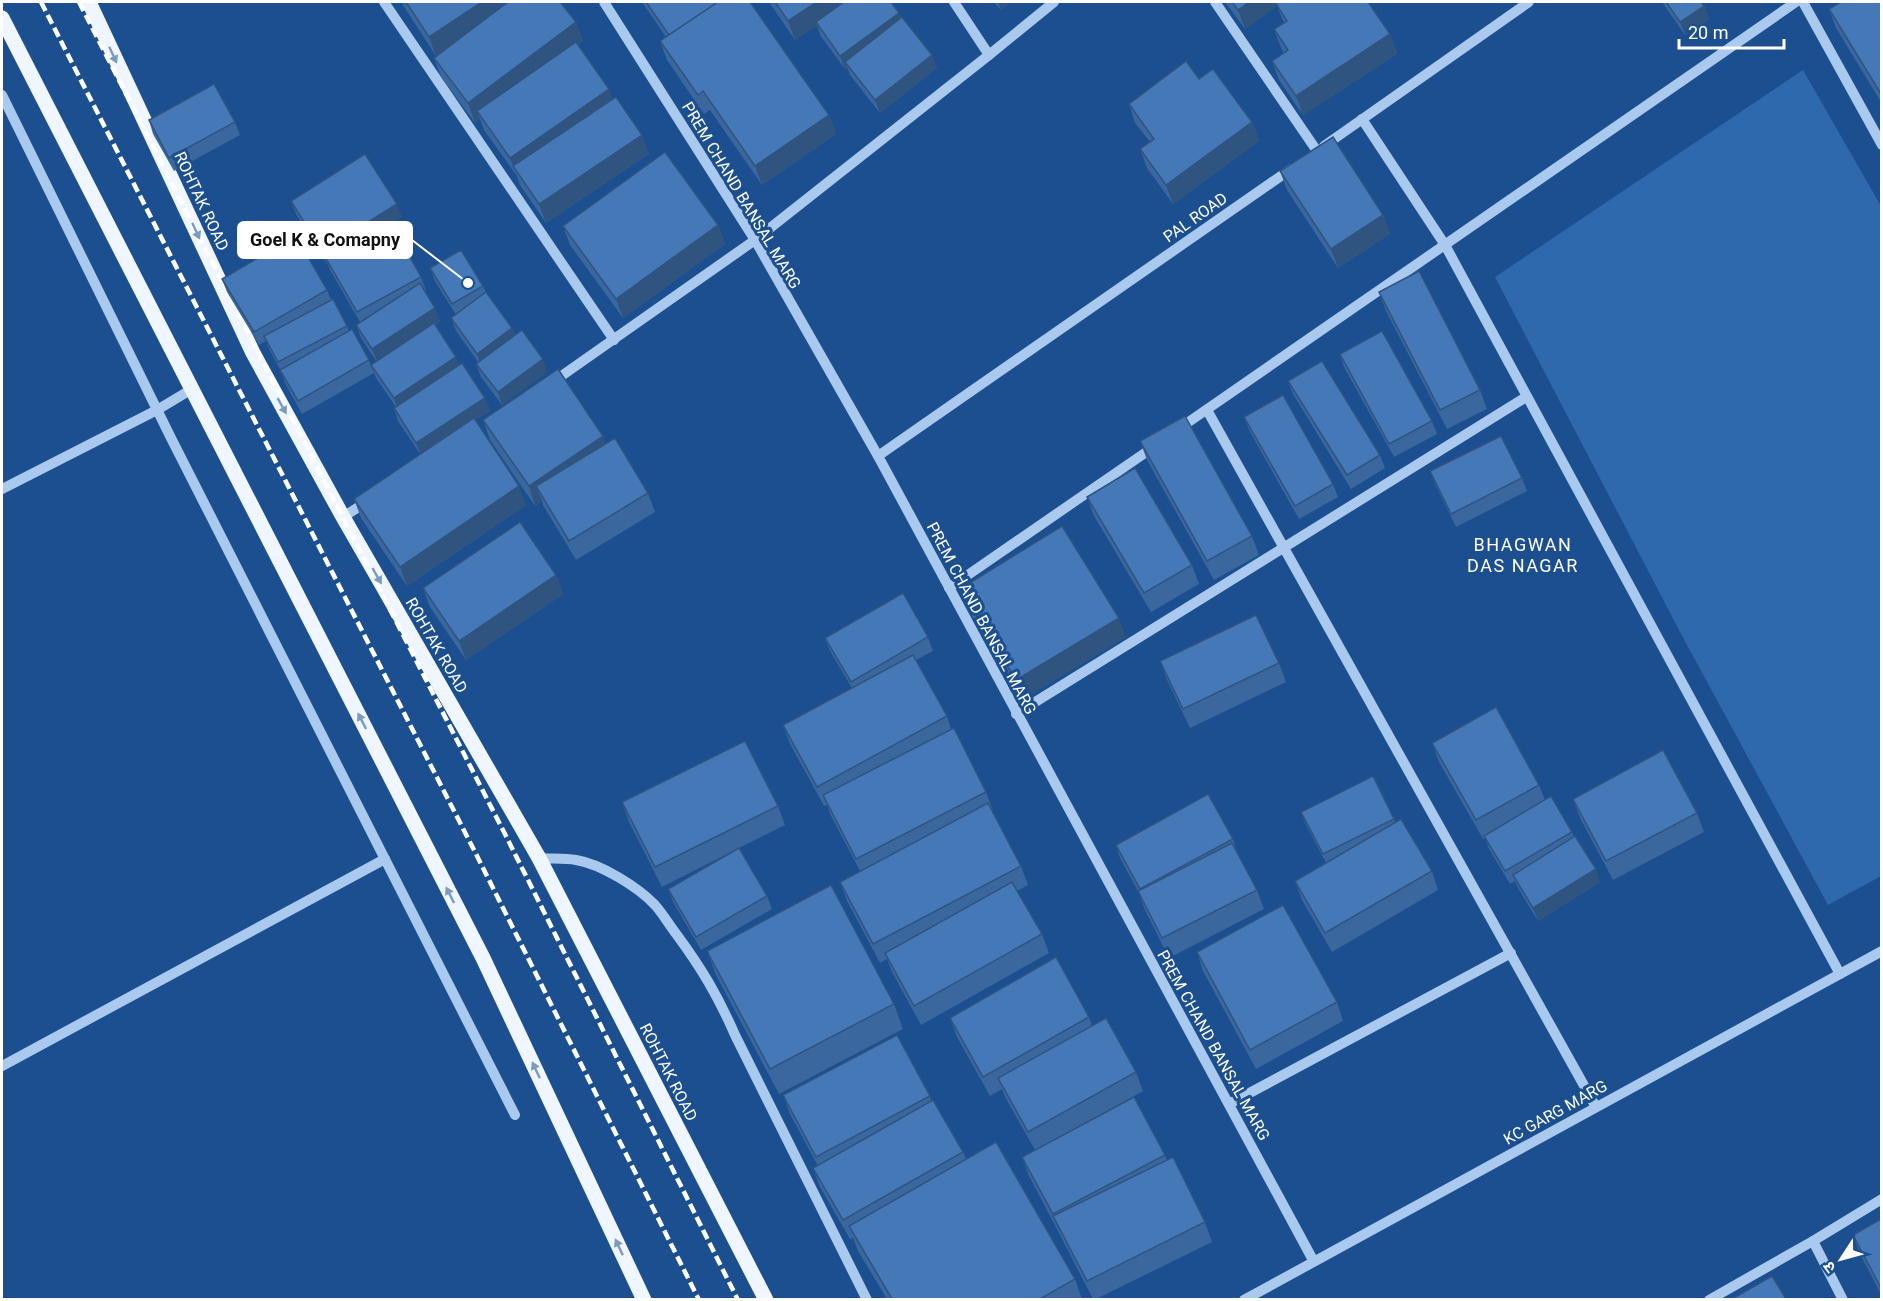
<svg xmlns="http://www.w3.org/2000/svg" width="1883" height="1301" viewBox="0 0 1883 1301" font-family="Roboto,'Noto Sans Devanagari',sans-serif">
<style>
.green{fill:#2e69ad}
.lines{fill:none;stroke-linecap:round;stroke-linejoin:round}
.minor{stroke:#a9c9ee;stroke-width:10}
.major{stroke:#f0f6ff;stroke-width:15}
.rail{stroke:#fff;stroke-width:4.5;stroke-dasharray:10 4.5;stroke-linecap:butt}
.wall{fill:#3a679d}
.shaded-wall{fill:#305480}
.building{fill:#4478b7;stroke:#305480;stroke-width:1.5}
.oneway{fill:#7b9ac1}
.labels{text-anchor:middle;stroke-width:6;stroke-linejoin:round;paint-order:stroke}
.street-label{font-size:16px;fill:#fff;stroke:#1b4f8f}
.neighbourhood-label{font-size:18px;letter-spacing:1.5px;fill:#fff;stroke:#1b4f8f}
.leader{fill:none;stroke:#fff;stroke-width:2}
.callout-dot{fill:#fff;stroke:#1b4f8f;stroke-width:2}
.callout{fill:#fff;stroke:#fff;stroke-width:2}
.callout-label{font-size:18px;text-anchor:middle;font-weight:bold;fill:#111}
</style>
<rect width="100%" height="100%" fill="#1b4f8f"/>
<polygon class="green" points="1803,70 1881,206 1881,876 1828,905 1680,632 1495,277"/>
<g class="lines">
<g class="minor">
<polyline points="384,2 614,340"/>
<polyline points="604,2 755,240 878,456 1313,1260"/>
<polyline points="954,2 989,55"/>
<polyline points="1215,2 1317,151"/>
<polyline points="1803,2 1882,145"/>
<polyline points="2,95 171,438 515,1115"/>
<polyline points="1362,119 1445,245 1840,974"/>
<polyline points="1324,146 1529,2"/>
<polyline points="550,384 755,240 989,55 1054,2"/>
<polyline points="1207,410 1596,1107"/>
<polyline points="1177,430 1796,2"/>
<polyline points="878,456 1291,169"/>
<polyline points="2,489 157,410 192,389"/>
<polyline points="343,517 368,501"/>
<polyline points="949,588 1155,446"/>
<polyline points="1016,714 1526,397"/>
<path d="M539 858C551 859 564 858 576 860 601 864 638 887 655 905 663 914 670 926 677 935 702 969 718 996 735 1035L867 1300"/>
<polyline points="2,1066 385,859"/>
<polyline points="1229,1104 1511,953"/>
<polyline points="1813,1241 1843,1300"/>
<polyline points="1244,1300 1882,951"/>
<polyline points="1709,1300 1813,1241 1882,1199"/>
</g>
<g class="major">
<polyline points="89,2 253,353 343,517 539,858 766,1300"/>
<polyline points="2,18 483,958 644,1300"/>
</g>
<g class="rail">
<polyline points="41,2 475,852 699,1300"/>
<polyline points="79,2 506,836 738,1300"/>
</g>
</g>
<g class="wall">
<polygon points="401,2 560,2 576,22 583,41 578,45 609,89 612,100 649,154 546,223 520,185 517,176 484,130 480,119 475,123 441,77 434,58 436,56"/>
<polygon points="642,2 750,2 829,115 836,134 762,185 710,110 704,114 667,60 660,41 666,37"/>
<polygon points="769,2 891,2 901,17 937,68 880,113 850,75 847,67 845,69 820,35 817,25 795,40"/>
<polygon points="994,2 1011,2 1001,10"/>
<polygon points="1225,2 1368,2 1390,34 1397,54 1303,115 1279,80 1272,61 1284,53 1281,48 1274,29 1284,23 1277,6 1245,29"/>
<polygon points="1662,2 1701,2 1704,6 1709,19 1685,35"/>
<polygon points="1881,2 1881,102 1836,28 1829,9"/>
<polygon points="1199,79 1252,122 1259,141 1173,204 1147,168 1140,149 1150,142 1135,123 1129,104"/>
<polygon points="149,120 235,122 240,135 174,171 153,134"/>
<polygon points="1280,171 1383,215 1390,234 1338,268 1287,190"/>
<polygon points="291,201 402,217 392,223 421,277 426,290 425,291 440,321 435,325 459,365 485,398 490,411 475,420 526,505 407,586 361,518 354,499 420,454 398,421 394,408 396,407 376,378 371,365 376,361 361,338 356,325 360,322 330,270 328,264 327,264 296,214"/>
<polygon points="718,225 725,244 623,318 570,245 563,226"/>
<polygon points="430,268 483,286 486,293 512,328 515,335 547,372 502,405 481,377 476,364 478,362 456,331 451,318 456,315 435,281"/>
<polygon points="222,279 327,290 331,300 347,326 349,331 369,360 374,373 302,414 285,383 281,371 269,349 266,341 259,345 227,292"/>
<polygon points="1379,292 1480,390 1487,409 1447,429 1386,311"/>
<polygon points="1340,354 1432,421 1437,434 1394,457 1344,367"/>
<polygon points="1288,381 1380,455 1385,468 1351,489 1293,394"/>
<polygon points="1244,417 1333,484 1338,497 1299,519 1249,430"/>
<polygon points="483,420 606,444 648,493 655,512 576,560 543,505 542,501 535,506 490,440"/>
<polygon points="1140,441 1252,536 1259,555 1214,580 1147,460"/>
<polygon points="1430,471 1522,478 1527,491 1456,527 1435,484"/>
<polygon points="1087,497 1192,565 1199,584 1151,612 1094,516"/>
<polygon points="556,575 563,594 466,660 430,607 423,588"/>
<polygon points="960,589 1126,637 1023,699 967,608"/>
<polygon points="928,637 933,651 916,660 947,716 951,729 986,792 993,811 992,811 1021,866 1028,885 1017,891 1042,934 1049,953 921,1025 892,972 887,959 880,963 847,901 840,882 860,871 830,814 827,805 824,806 790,744 783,725 852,688 830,651 825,638"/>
<polygon points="1160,661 1279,663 1286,682 1190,728 1167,680"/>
<polygon points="1432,743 1539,785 1545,800 1572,832 1574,837 1600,882 1538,921 1518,888 1515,881 1510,884 1489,849 1485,838 1483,839 1439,762"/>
<polygon points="1573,799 1697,813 1704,832 1613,880 1580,818"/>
<polygon points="622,802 778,806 785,825 739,848 767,896 772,909 701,950 673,902 668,889 735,850 662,887 629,822"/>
<polygon points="1301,812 1394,819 1396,823 1432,871 1438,890 1332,952 1302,900 1295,881 1326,863 1306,825"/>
<polygon points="1233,839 1237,852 1257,890 1264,909 1169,958 1145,910 1138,891 1120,858 1116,845"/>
<polygon points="707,951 894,1004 903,1029 779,1094 716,975"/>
<polygon points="1197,952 1337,1002 1343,1021 1256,1069 1203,971"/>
<polygon points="1089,1017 1092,1026 1136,1072 1143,1091 1089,1121 1165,1155 1167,1160 1205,1222 1212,1242 1096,1299 1093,1299 1059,1233 1029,1176 1022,1157 1035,1150 1005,1097 1002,1089 990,1096 957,1037 950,1018"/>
<polygon points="783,1095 930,1096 931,1101 963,1152 966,1159 1075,1279 1082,1299 887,1299 858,1251 853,1238 850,1239 820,1187 813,1168 818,1166 790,1114"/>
<polygon points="1881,1219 1881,1294 1860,1254 1853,1235"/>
</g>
<g class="shaded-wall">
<polygon points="482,2 518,2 436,56 429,37"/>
<polygon points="817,2 851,2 816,22 817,25 795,40 788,21"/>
<polygon points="998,2 1011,2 1001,10"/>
<polygon points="1249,2 1283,2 1275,2 1277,6 1245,29 1238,10"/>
<polygon points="1704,6 1709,19 1685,35 1680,22"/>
<polygon points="899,13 904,26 845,62 847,67 845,69 840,56"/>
<polygon points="576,22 583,41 482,117 477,111 480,119 475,123 468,103"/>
<polygon points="1390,34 1397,54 1303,115 1296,96"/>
<polygon points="932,55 937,68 880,113 875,100"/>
<polygon points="609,89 615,108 513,166 517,177 510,158"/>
<polygon points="829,115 836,134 762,185 755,166"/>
<polygon points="1252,122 1259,141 1173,204 1166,185"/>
<polygon points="642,135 649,154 546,223 539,204"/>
<polygon points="397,204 402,217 329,263 325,257 328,264 327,264 322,251"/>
<polygon points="1383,215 1390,234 1338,268 1331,249"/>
<polygon points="718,225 725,244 623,318 616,299"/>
<polygon points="435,308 440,321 377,362 372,349"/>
<polygon points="512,328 517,341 482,367 477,354"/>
<polygon points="456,357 461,370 398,411 394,398"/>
<polygon points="543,359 547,372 502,405 498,392"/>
<polygon points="485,398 490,411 421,456 416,443"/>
<polygon points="603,436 610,455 536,486 542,501 535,506 529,486"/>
<polygon points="519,486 526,505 407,586 400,567"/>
<polygon points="556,575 563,594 466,660 459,641"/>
<polygon points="1119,618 1126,637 1023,699 1016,680"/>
<polygon points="1596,869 1600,882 1538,921 1533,908"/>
</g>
<g class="building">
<polygon points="406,2 482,2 429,37"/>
<polygon points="508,2 560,2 576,22 468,103 434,58"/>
<polygon points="646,2 718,2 669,35"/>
<polygon points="718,2 750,2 829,115 755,166 703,91 698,95 660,41"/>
<polygon points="775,2 817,2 788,21"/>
<polygon points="844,2 891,2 899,13 840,56 816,22"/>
<polygon points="1232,2 1249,2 1238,10"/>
<polygon points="1275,2 1368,2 1390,34 1296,96 1272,61 1288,50 1274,29 1287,21"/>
<polygon points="1666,2 1701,2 1704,6 1680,22"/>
<polygon points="1841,2 1881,2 1881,94 1829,9"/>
<polygon points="902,17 932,55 875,100 845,62"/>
<polygon points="576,42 609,89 510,158 477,111"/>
<polygon points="1186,61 1199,79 1213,69 1252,122 1166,185 1140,149 1154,139 1129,104"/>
<polygon points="214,84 235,122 169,158 149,120"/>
<polygon points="616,97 642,135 539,204 513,166"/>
<polygon points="1333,137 1383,215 1331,249 1280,171"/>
<polygon points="665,152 718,225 616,299 563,226"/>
<polygon points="365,154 397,204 322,251 291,201"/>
<polygon points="390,221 421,277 357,312 325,257"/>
<polygon points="296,236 327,290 254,332 222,279"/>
<polygon points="461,250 483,286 452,304 430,268"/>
<polygon points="1419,271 1480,390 1440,410 1379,292"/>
<polygon points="420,283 435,308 372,349 356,325"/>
<polygon points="486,292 512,328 477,354 451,318"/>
<polygon points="333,299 347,326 278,362 264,336"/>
<polygon points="434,323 456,357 394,398 371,365"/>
<polygon points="352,329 369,360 298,401 280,370"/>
<polygon points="522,330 543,359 498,392 476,364"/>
<polygon points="1382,331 1432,421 1389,444 1340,354"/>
<polygon points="1322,361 1380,455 1347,475 1288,381"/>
<polygon points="462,363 485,398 416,443 394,408"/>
<polygon points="558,369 603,436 529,486 483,420"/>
<polygon points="1283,395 1333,484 1295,506 1244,417"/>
<polygon points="1185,416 1252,536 1207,561 1140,441"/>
<polygon points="474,418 519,486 400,567 354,499"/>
<polygon points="1501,436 1522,478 1451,514 1430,471"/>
<polygon points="615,438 648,493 569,541 536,486"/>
<polygon points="1135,468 1192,565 1144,593 1087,497"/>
<polygon points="520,522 556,575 459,641 423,588"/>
<polygon points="1062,526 1119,618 1016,680 960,589"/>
<polygon points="903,593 928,637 851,682 825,638"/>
<polygon points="1256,615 1279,663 1183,709 1160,661"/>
<polygon points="913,655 947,716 817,787 783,725"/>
<polygon points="1496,707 1539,785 1476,820 1432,743"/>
<polygon points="954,728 986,792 856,859 823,795"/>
<polygon points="745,741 778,806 655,867 622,802"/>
<polygon points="1663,750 1697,813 1606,861 1573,799"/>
<polygon points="1373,776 1394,819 1323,854 1301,812"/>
<polygon points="1208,794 1233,839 1140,889 1116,845"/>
<polygon points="1551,796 1572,832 1505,871 1484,836"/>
<polygon points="988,803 1021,866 873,944 840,882"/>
<polygon points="1401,819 1432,871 1325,933 1295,881"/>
<polygon points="1575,836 1596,869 1533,908 1513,875"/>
<polygon points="1232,843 1257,890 1162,938 1138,891"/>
<polygon points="739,848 767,896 696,937 668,889"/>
<polygon points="1012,882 1042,934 914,1006 885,953"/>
<polygon points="831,885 894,1004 770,1069 707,951"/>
<polygon points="1283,905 1337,1002 1250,1050 1197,952"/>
<polygon points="1056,957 1089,1017 983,1077 950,1018"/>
<polygon points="1106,1018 1136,1072 1028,1132 998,1078"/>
<polygon points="897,1035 930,1096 816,1157 783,1095"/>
<polygon points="1134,1097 1165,1155 1053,1214 1022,1157"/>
<polygon points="933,1100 963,1152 843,1220 813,1168"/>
<polygon points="996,1142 1075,1279 1040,1299 892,1299 849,1226"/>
<polygon points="1173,1157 1205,1222 1087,1281 1053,1216"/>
<polygon points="1881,1219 1881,1288 1853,1235"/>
<polygon points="1772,1276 1786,1299 1732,1299"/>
</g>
<defs><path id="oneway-solid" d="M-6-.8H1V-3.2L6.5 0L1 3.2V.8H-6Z" transform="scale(1.5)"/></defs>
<g class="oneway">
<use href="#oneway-solid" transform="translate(113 55) rotate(65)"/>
<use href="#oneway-solid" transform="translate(196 231) rotate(65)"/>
<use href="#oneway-solid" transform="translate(282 406) rotate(61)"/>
<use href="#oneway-solid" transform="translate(377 576) rotate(60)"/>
<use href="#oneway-solid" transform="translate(362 721) rotate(-117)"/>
<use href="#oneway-solid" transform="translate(450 895) rotate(-117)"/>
<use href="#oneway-solid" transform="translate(536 1070) rotate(-115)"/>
<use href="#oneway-solid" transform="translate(619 1247) rotate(-115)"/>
</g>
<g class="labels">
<g class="street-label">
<text transform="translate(742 195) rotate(59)" y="6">PREM CHAND BANSAL MARG</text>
<text transform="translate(202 201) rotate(65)" y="6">ROHTAK ROAD</text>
<text transform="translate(1195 217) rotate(-35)" y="6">PAL ROAD</text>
<text transform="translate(982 618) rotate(62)" y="6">PREM CHAND BANSAL MARG</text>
<text transform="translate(437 645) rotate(60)" y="6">ROHTAK ROAD</text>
<text transform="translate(1214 1045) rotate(61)" y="6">PREM CHAND BANSAL MARG</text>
<text transform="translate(669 1072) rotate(63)" y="6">ROHTAK ROAD</text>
<text transform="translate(1555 1112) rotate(-29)" y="6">KC GARG MARG</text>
</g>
<g class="neighbourhood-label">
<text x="1523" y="551">BHAGWAN<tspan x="1523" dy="21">DAS NAGAR</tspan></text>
</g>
</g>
<path class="leader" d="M468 283L412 240"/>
<circle class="callout-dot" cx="468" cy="283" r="6"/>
<rect class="callout" x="238" y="222" width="174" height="36" rx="6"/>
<g class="callout-label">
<text x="325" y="246">Goel K &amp; Comapny</text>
</g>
<rect width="1883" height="1301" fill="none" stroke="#ffffff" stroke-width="6"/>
<g transform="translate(1841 1259) rotate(234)" stroke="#1b4f8f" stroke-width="4.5" paint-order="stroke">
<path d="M0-4.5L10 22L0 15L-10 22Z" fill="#ffffff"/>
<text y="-9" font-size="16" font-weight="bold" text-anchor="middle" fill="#ffffff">उ</text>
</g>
<path d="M1679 39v9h105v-9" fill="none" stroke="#ffffff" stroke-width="3"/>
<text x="1688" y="39" font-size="18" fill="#ffffff" stroke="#1b4f8f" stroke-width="4.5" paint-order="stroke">20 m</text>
</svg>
